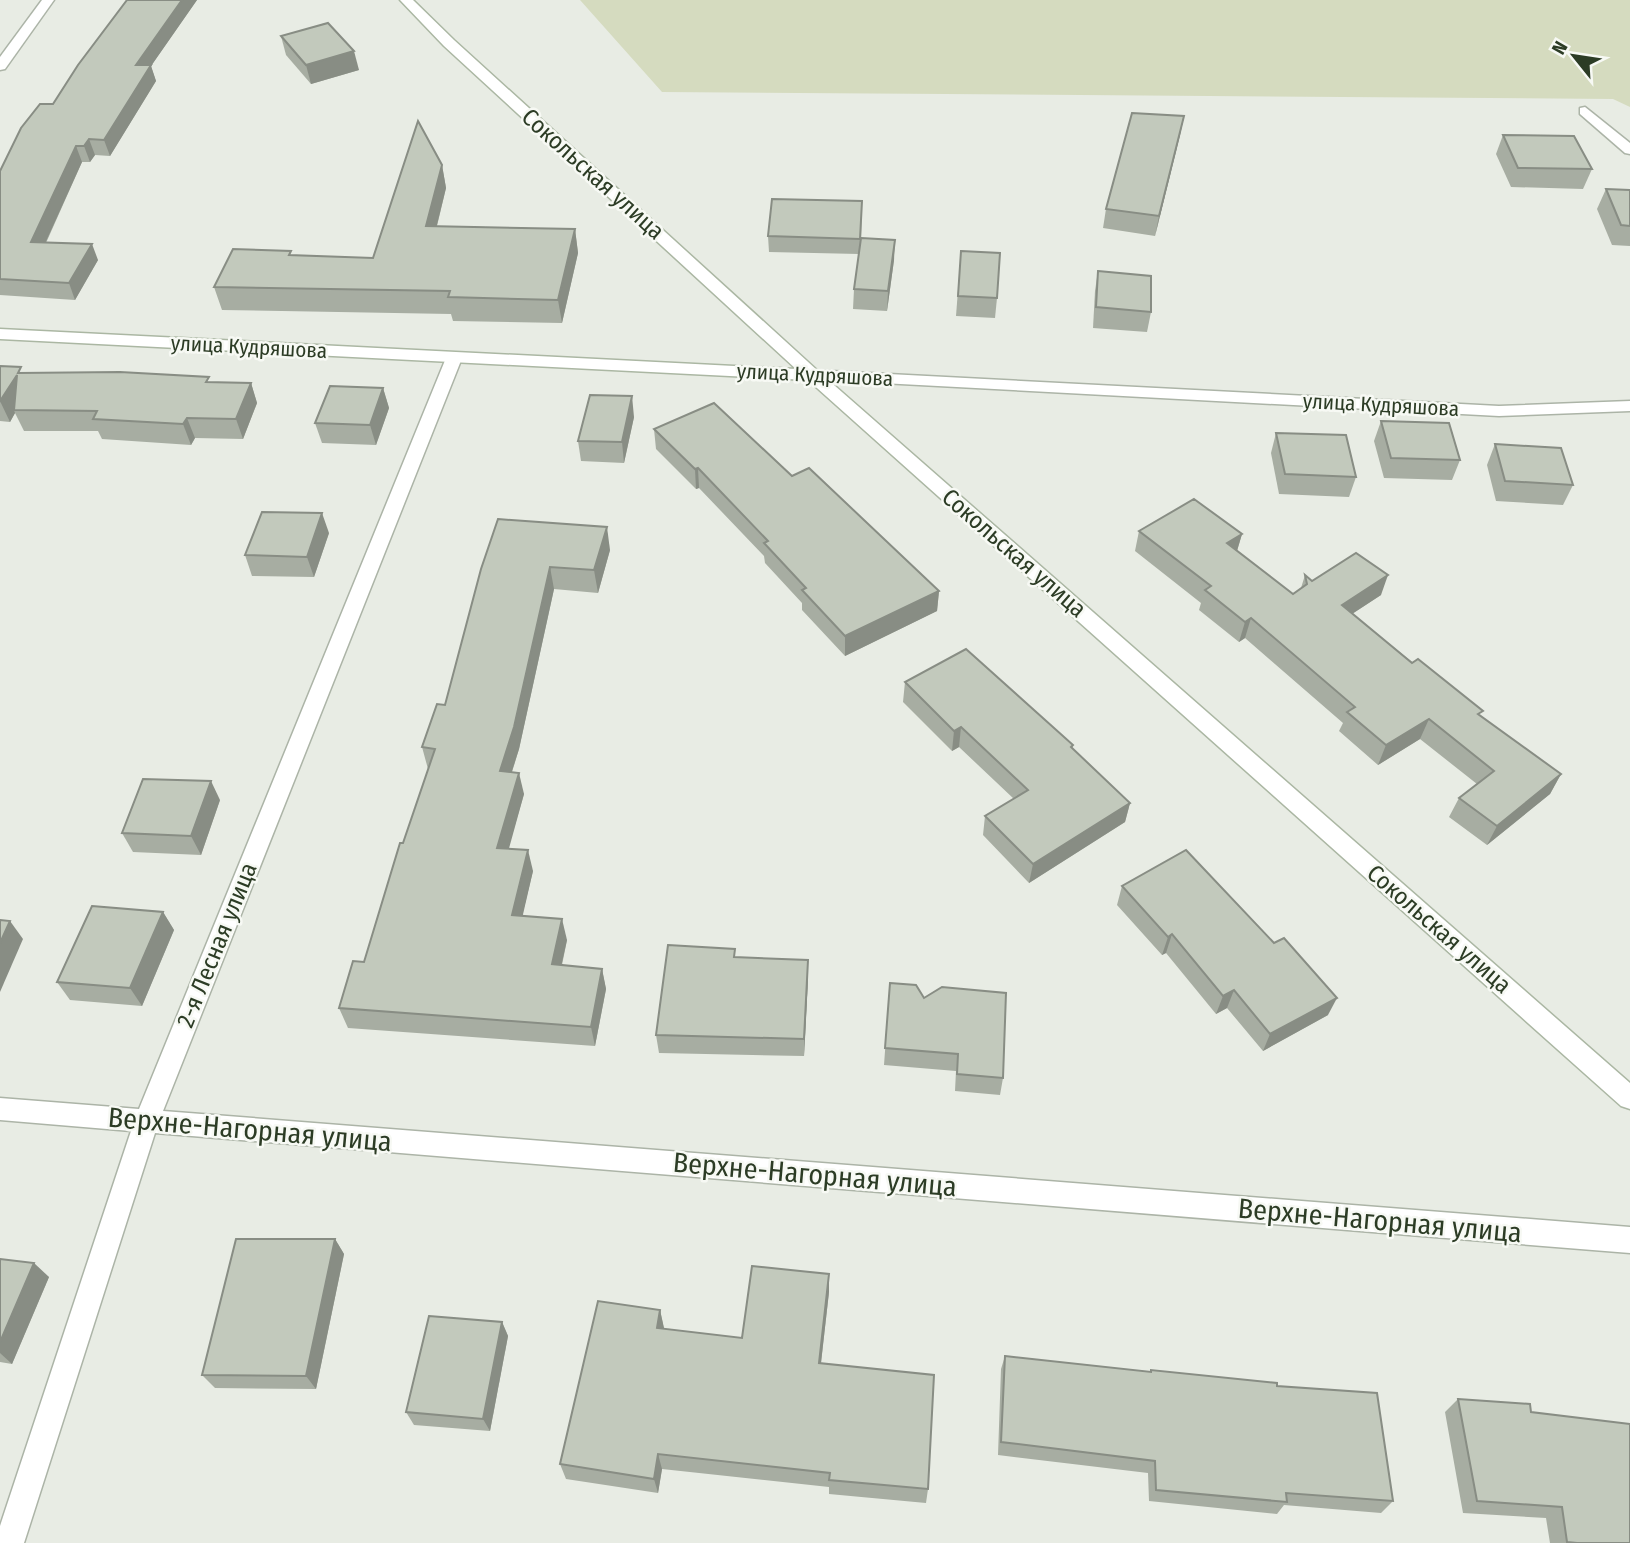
<svg xmlns="http://www.w3.org/2000/svg" width="1630" height="1543" viewBox="0 0 1630 1543" font-family="'Fira Sans Condensed',sans-serif">
<style>
.green{fill:#d5dbbf}
.lines{fill:none;stroke-linecap:round;stroke-linejoin:round}
.street-casing{stroke:#acb4a7;stroke-width:3}
.secondary-casing{stroke:#abb7a3;stroke-width:3}
.street{fill:#fff;fill-rule:evenodd}
.secondary{fill:#fff;fill-rule:evenodd}
.wall{fill:#a7ada2}
.shaded-wall{fill:#888d84}
.building{fill:#c2c9bc;stroke:#888d84;stroke-width:2}
.labels{text-anchor:middle;stroke-width:5;stroke-linejoin:round;paint-order:stroke}
.far-street-label{font-size:21px;fill:#2c3c25;stroke:#f7f9f4}
.street-label{font-size:24px;fill:#2c3c25;stroke:#f7f9f4}
.near-street-label{font-size:28px;fill:#2c3c25;stroke:#f7f9f4}
</style>
<rect width="100%" height="100%" fill="#e8ece4"/>
<polygon class="green" points="580,0 1630,0 1630,107 1613,99 662,92"/>
<g class="lines">
<defs>
<g id="street">
<polygon points="42,0 54,0 5,69 0,70 0,57"/>
<polygon points="1585,107 1630,143 1630,154 1625,153 1580,114 1580,108"/>
<polygon points="454,353 462,358 163,1111 1630,1227 1630,1253 155,1133 24,1543 0,1543 0,1526 131,1131 0,1120 0,1098 139,1109 446,358"/>
<polygon points="812,370 1499,406 1630,401 1630,411 1499,416 806,379 804,375 806,371"/>
</g>
<polygon id="secondary" points="400,0 413,0 454,40 818,371 1630,1083 1630,1109 1621,1106 808,380 0,339 0,329 796,369 444,46"/>
</defs>
<use href="#street" class="street-casing"/>
<use href="#secondary" class="secondary-casing"/>
<use href="#street" class="street"/>
<use href="#secondary" class="secondary"/>
</g>
<g class="wall">
<polygon points="127,0 197,0 151,66 156,81 110,156 95,155 90,162 82,162 46,243 98,260 75,300 0,295 0,171 53,104"/>
<polygon points="281,36 359,70 311,84 286,55"/>
<polygon points="1184,116 1180,135 1155,236 1103,228 1106,209"/>
<polygon points="1503,135 1592,169 1583,189 1511,187 1496,154"/>
<polygon points="442,165 446,188 437,226 575,229 578,253 562,323 453,321 451,314 222,310 214,287 292,255 373,258"/>
<polygon points="1606,189 1630,190 1630,246 1612,245 1597,209"/>
<polygon points="862,201 861,243 894,260 887,311 853,309 854,289 859,254 769,252 768,236"/>
<polygon points="961,251 997,298 995,318 956,316"/>
<polygon points="1098,271 1151,312 1147,332 1093,328 1095,291"/>
<polygon points="0,366 24,373 211,382 251,383 257,403 243,439 195,438 191,445 102,439 98,431 24,431 15,413 10,422 0,421"/>
<polygon points="383,388 389,408 376,445 322,443 315,423"/>
<polygon points="634,417 624,463 581,461 578,441"/>
<polygon points="1381,421 1460,460 1452,480 1384,478 1374,441"/>
<polygon points="654,429 792,476 939,591 937,611 845,656 802,610 802,603 765,563 764,556 699,488 696,489 656,449"/>
<polygon points="1276,433 1356,477 1349,497 1279,494 1271,453"/>
<polygon points="1495,444 1573,485 1563,505 1496,501 1487,465"/>
<polygon points="1139,531 1242,534 1237,551 1293,594 1301,588 1305,575 1312,581 1381,595 1352,614 1480,716 1561,774 1550,794 1487,845 1449,817 1459,798 1477,784 1420,739 1378,765 1339,731 1343,723 1245,638 1239,642 1199,610 1201,603 1135,551"/>
<polygon points="329,533 314,577 252,576 245,555"/>
<polygon points="610,550 598,593 554,589 519,749 512,772 524,794 508,849 533,871 522,916 567,940 562,965 602,969 606,989 595,1046 348,1028 339,1008 364,962 428,769 422,747 445,705 481,569"/>
<polygon points="905,682 1073,745 1072,749 1130,803 1125,822 1029,883 983,835 985,816 1014,799 959,747 952,751 903,702"/>
<polygon points="220,800 201,855 133,852 122,833"/>
<polygon points="1122,886 1328,1015 1263,1051 1227,1008 1216,1014 1166,953 1162,955 1117,905"/>
<polygon points="163,912 174,930 142,1006 70,1000 57,982"/>
<polygon points="735,949 735,958 808,978 804,1056 659,1053 656,1035"/>
<polygon points="890,983 924,998 1003,1078 1000,1095 955,1091 956,1071 884,1065"/>
<polygon points="335,1239 344,1254 316,1389 215,1388 202,1375"/>
<polygon points="0,1259 49,1277 12,1364 0,1362"/>
<polygon points="829,1292 821,1363 928,1489 926,1503 829,1494 829,1487 662,1469 658,1493 566,1479 560,1464 660,1310 664,1329 742,1338"/>
<polygon points="502,1322 508,1336 490,1431 414,1425 406,1412"/>
<polygon points="1005,1356 1150,1372 1151,1370 1277,1386 1393,1501 1381,1513 1284,1505 1277,1514 1149,1501 1148,1473 998,1455 1001,1369"/>
<polygon points="1458,1399 1531,1412 1630,1543 1550,1543 1546,1518 1463,1513 1445,1412"/>
</g>
<g class="shaded-wall">
<polygon points="182,0 197,0 151,66 156,81 110,156 104,140 136,65"/>
<polygon points="354,51 359,70 311,84 306,65"/>
<polygon points="1184,116 1180,135 1155,236 1159,216"/>
<polygon points="89,139 95,155 90,162 84,146"/>
<polygon points="76,146 82,162 38,259 31,242"/>
<polygon points="442,165 446,188 431,249 426,226"/>
<polygon points="575,229 578,253 562,323 558,300"/>
<polygon points="895,240 894,260 887,311 888,291"/>
<polygon points="92,244 98,260 75,300 69,283"/>
<polygon points="17,375 14,410 15,413 10,422 0,401"/>
<polygon points="251,383 257,403 243,439 236,419"/>
<polygon points="383,388 389,408 376,445 370,425"/>
<polygon points="632,396 634,417 624,463 622,442"/>
<polygon points="187,418 195,438 191,445 183,424"/>
<polygon points="698,468 699,488 696,489 695,469"/>
<polygon points="322,513 329,533 314,577 307,557"/>
<polygon points="607,527 610,550 598,593 594,570"/>
<polygon points="1242,534 1236,554 1227,543"/>
<polygon points="550,567 554,589 519,749 505,793 500,771"/>
<polygon points="1388,575 1381,595 1335,625 1342,605"/>
<polygon points="939,591 937,611 845,656 845,636"/>
<polygon points="1251,618 1245,638 1239,642 1245,622"/>
<polygon points="1429,719 1420,739 1378,765 1386,745"/>
<polygon points="961,727 959,747 952,751 954,731"/>
<polygon points="519,773 524,794 503,870 497,848"/>
<polygon points="1561,774 1550,794 1487,845 1497,826"/>
<polygon points="211,781 220,800 201,855 191,836"/>
<polygon points="1130,803 1125,822 1029,883 1033,864"/>
<polygon points="528,850 533,871 518,936 512,915"/>
<polygon points="163,912 174,930 142,1006 130,988"/>
<polygon points="562,919 567,940 557,985 552,964"/>
<polygon points="10,921 23,939 0,992 0,943"/>
<polygon points="1172,934 1166,953 1162,955 1168,937"/>
<polygon points="808,960 808,978 804,1056 804,1039"/>
<polygon points="602,969 606,989 595,1046 591,1027"/>
<polygon points="1234,990 1227,1008 1216,1014 1223,996"/>
<polygon points="1337,998 1328,1015 1263,1051 1270,1034"/>
<polygon points="335,1239 344,1254 316,1389 306,1376"/>
<polygon points="34,1263 49,1277 12,1364 0,1353 0,1342"/>
<polygon points="829,1274 829,1292 819,1380 819,1363"/>
<polygon points="660,1310 664,1328 660,1346 657,1328"/>
<polygon points="502,1322 508,1336 490,1431 483,1419"/>
<polygon points="658,1454 662,1469 658,1493 654,1479"/>
</g>
<g class="building">
<polygon points="127,0 182,0 136,65 151,65 104,140 89,139 84,146 76,146 31,242 92,244 69,283 0,279 0,171 21,128 40,104 53,104 78,65"/>
<polygon points="328,23 354,51 306,65 281,36"/>
<polygon points="1132,113 1184,116 1159,216 1106,209"/>
<polygon points="418,121 442,165 426,226 575,229 558,300 448,297 450,291 214,287 233,249 291,251 289,255 373,258"/>
<polygon points="1503,135 1574,136 1592,169 1518,168"/>
<polygon points="1606,189 1630,190 1630,226 1621,225"/>
<polygon points="772,199 862,201 860,239 768,236"/>
<polygon points="861,238 895,240 888,291 854,289"/>
<polygon points="961,251 1000,253 997,298 958,296"/>
<polygon points="1098,271 1151,276 1151,312 1096,307"/>
<polygon points="0,366 21,367 18,373 120,372 209,377 206,382 251,383 236,419 187,418 183,424 93,419 97,411 14,410 17,375 0,401"/>
<polygon points="330,386 383,388 370,425 315,423"/>
<polygon points="590,395 632,396 622,442 578,441"/>
<polygon points="714,403 792,476 809,468 939,591 845,636 802,590 806,588 764,543 768,541 698,468 695,469 654,429"/>
<polygon points="1381,421 1449,423 1460,460 1391,458"/>
<polygon points="1276,433 1346,435 1356,477 1285,474"/>
<polygon points="1495,444 1561,448 1573,485 1505,481"/>
<polygon points="1194,499 1242,534 1227,543 1293,594 1307,584 1305,575 1312,581 1356,553 1388,575 1342,605 1412,663 1418,659 1483,711 1478,714 1561,774 1497,826 1459,798 1494,771 1429,719 1386,745 1347,712 1355,707 1251,618 1245,622 1205,590 1211,586 1139,531"/>
<polygon points="262,512 322,513 307,557 245,555"/>
<polygon points="498,519 607,527 594,570 550,567 514,727 500,771 519,773 497,848 528,850 512,915 562,919 552,964 602,969 591,1027 339,1008 353,961 364,962 400,843 403,843 435,749 422,747 437,704 445,705 481,569"/>
<polygon points="966,649 1073,745 1071,747 1130,803 1033,864 985,816 1028,790 961,727 954,731 905,682"/>
<polygon points="143,779 211,781 191,836 122,833"/>
<polygon points="1186,850 1274,943 1284,938 1337,998 1270,1034 1234,990 1223,996 1172,934 1168,937 1122,886"/>
<polygon points="92,906 163,912 130,988 57,982"/>
<polygon points="0,920 10,921 0,943"/>
<polygon points="668,945 735,949 734,957 808,960 804,1039 656,1035"/>
<polygon points="890,983 916,985 924,998 942,987 1006,993 1003,1078 957,1074 958,1054 885,1048"/>
<polygon points="236,1239 335,1239 306,1376 202,1375"/>
<polygon points="0,1259 34,1263 0,1342"/>
<polygon points="752,1266 829,1274 819,1363 934,1375 928,1489 829,1480 830,1473 658,1454 654,1479 560,1464 598,1301 660,1310 657,1328 742,1338"/>
<polygon points="429,1316 502,1322 483,1419 406,1412"/>
<polygon points="1005,1356 1151,1372 1151,1370 1277,1383 1277,1386 1377,1393 1393,1501 1286,1493 1287,1502 1156,1490 1155,1461 1001,1442"/>
<polygon points="1458,1399 1530,1404 1531,1412 1630,1424 1630,1543 1577,1543 1567,1542 1562,1507 1477,1501"/>
</g>
<g class="labels">
<g class="far-street-label">
<text transform="translate(249 347) rotate(3)" y="7">улица Кудряшова</text>
<text transform="translate(815 375) rotate(3)" y="7">улица Кудряшова</text>
<text transform="translate(1381 405) rotate(3)" y="7">улица Кудряшова</text>
</g>
<g class="street-label">
<text transform="translate(593 174) rotate(42)" y="8">Сокольская улица</text>
<text transform="translate(1014 553) rotate(41)" y="8">Сокольская улица</text>
<text transform="translate(1439 929) rotate(41)" y="8">Сокольская улица</text>
<text transform="translate(217 945) rotate(-68)" y="8">2-я Лесная улица</text>
</g>
<g class="near-street-label">
<text transform="translate(250 1129) rotate(5)" y="10">Верхне-Нагорная улица</text>
<text transform="translate(815 1174) rotate(5)" y="10">Верхне-Нагорная улица</text>
<text transform="translate(1380 1220) rotate(5)" y="10">Верхне-Нагорная улица</text>
</g>
</g>
<g transform="translate(1574 56) rotate(300)" stroke="#f7f9f4" stroke-width="5" paint-order="stroke">
<path d="M0-5L12 26L0 18L-12 26Z" fill="#2c3c25"/>
<text y="-10" font-size="19" font-weight="bold" text-anchor="middle" fill="#2c3c25">N</text>
</g>
</svg>
